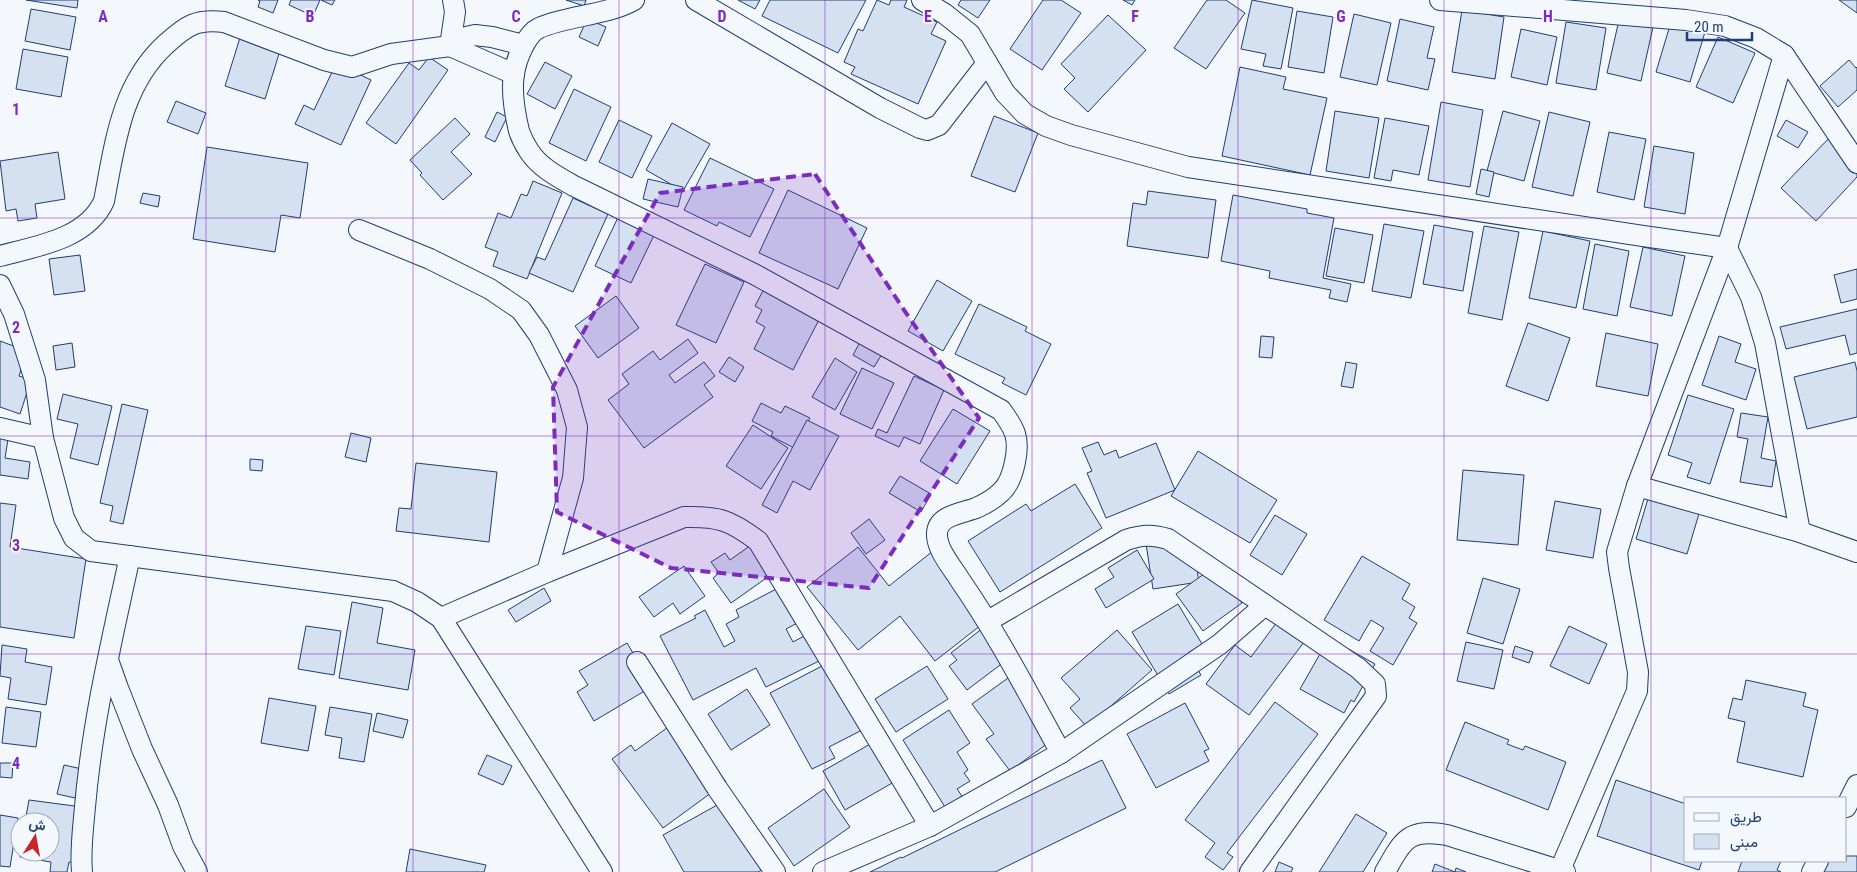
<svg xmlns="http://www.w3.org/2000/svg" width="1857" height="872" viewBox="0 0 1857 872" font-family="'Roboto Condensed',Vazirmatn,sans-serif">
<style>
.building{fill:#d5e0f0;stroke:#1d3f73}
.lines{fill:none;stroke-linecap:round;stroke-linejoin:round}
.street-casing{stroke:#1d3f73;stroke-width:22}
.street{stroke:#f4f7fb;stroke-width:20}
.marked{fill:#7b2cbf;fill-opacity:0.2;stroke:#7b2cbf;stroke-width:4;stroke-dasharray:10 6;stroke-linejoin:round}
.grid{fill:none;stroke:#7b2cbf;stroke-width:1;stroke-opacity:0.55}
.grid-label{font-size:16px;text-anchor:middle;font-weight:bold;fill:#7b2cbf;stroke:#f4f7fb;stroke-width:4;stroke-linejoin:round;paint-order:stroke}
</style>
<rect width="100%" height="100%" fill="#f4f7fb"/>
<g class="building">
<polygon points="26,0 78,0 77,8"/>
<polygon points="258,0 278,0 273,13 258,7 260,1"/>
<polygon points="291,0 320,0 313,16 289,5"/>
<polygon points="321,0 335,0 332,5"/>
<polygon points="566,0 586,0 584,6"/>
<polygon points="738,0 760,0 755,9"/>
<polygon points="770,0 866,0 838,53 762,16"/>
<polygon points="877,0 889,5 891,0 907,0 904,7 937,22 931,34 946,41 918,104 851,74 855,67 844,62 858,29 863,31"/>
<polygon points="961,0 990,0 978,18 958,5"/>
<polygon points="1043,0 1061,0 1081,13 1042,70 1010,49"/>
<polygon points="1123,0 1135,0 1132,5"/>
<polygon points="1207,0 1226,0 1245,13 1206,69 1174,48"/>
<polygon points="1252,0 1293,8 1281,69 1263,66 1266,54 1241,49"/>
<polygon points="1839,0 1857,0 1857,13"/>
<polygon points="31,9 76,17 70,50 25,41"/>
<polygon points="1462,10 1504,17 1495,79 1452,72"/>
<polygon points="1297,11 1333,17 1324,73 1288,67"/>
<polygon points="1354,14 1391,23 1377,85 1340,77"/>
<polygon points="1108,15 1146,50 1088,112 1064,89 1075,78 1061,64"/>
<polygon points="587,19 606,27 598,46 579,37"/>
<polygon points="1400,19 1434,27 1427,58 1435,59 1428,90 1387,81"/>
<polygon points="1619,20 1653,27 1641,81 1607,73"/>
<polygon points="1566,22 1606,28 1596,90 1556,83"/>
<polygon points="1671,22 1705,32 1690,82 1656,72"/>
<polygon points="243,28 283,41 265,99 225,86"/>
<polygon points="1521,29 1557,37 1547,85 1511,77"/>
<polygon points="1718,37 1755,53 1733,103 1696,87"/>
<polygon points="23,49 68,57 61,97 16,89"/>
<polygon points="429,57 448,70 396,144 366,123 409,63 419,70"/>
<polygon points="1849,60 1856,68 1857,67 1857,90 1838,107 1820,86"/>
<polygon points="545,62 572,76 555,109 527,94"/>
<polygon points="1240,67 1286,77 1283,89 1327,98 1310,175 1222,156"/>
<polygon points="333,70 347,76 350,70 371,80 341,145 295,124 304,105 314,110"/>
<polygon points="574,89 611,107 586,161 549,143"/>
<polygon points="176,101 206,113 198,134 167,122"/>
<polygon points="1441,102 1483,110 1470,187 1428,180"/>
<polygon points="1335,111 1379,118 1369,178 1326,171"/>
<polygon points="1503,111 1540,121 1524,181 1487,171"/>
<polygon points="497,112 507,117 495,142 485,137"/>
<polygon points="1549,112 1590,122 1573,196 1532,187"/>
<polygon points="994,116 1038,133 1015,192 971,176"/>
<polygon points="455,118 470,134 451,152 472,174 443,200 420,175 422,173 410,160"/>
<polygon points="1385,118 1429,126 1419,175 1393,170 1391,181 1374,178"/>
<polygon points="619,120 652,136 632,178 599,162"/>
<polygon points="1786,120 1808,132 1798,148 1777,136"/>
<polygon points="672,123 710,144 683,191 646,170"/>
<polygon points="1609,132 1646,139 1634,200 1597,192"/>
<polygon points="1832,135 1857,171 1857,177 1816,221 1781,188"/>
<polygon points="1654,146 1694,153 1685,214 1644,207"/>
<polygon points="207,147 308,163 300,218 281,215 275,252 193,239"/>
<polygon points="58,152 65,199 35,204 37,218 18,221 16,209 6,211 0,161"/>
<polygon points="710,158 774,189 750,237 719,222 717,226 684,210"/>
<polygon points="1481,169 1494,172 1489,197 1476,194"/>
<polygon points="648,179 683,187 678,207 643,199"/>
<polygon points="533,181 562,193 527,279 493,266 498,252 485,247 498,213 511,218 521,194 527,196"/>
<polygon points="788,190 867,228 838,289 759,253"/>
<polygon points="1148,191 1216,200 1208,258 1127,246 1133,203 1146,205"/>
<polygon points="143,193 160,196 158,207 140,203"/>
<polygon points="1233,195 1307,209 1307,213 1334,218 1323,278 1351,284 1347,302 1329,298 1331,290 1269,278 1270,271 1221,261"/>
<polygon points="573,198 608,214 573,292 529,273 537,257 545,260"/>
<polygon points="621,211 657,229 631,283 595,266"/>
<polygon points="1384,224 1424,231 1411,298 1372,291"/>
<polygon points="1434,225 1473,232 1463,291 1423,284"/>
<polygon points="1484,226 1519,232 1502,320 1468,313"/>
<polygon points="1335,228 1373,235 1364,283 1326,276"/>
<polygon points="1543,231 1590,241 1576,308 1529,298"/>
<polygon points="1595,244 1629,251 1617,316 1583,309"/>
<polygon points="1643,247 1685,256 1672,316 1630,307"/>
<polygon points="80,255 85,291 54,295 49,259"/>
<polygon points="705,264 744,282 716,343 676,325"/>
<polygon points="1857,269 1857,299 1841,303 1834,275"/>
<polygon points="937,280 972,301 943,351 908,331"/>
<polygon points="766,285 822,314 793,370 754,349 765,327 756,322 762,310 755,306"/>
<polygon points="616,296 639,328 598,358 575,326"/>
<polygon points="979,304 1027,327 1025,331 1051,344 1026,395 1002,383 1005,378 955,354"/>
<polygon points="1857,309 1857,353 1850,355 1845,335 1786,349 1780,327"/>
<polygon points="1528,323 1570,338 1548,401 1506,386"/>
<polygon points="1606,333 1658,344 1648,396 1596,386"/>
<polygon points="1261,336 1274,337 1272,358 1259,357"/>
<polygon points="1719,336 1741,344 1735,362 1756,369 1746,400 1702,385"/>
<polygon points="688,339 698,353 669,375 675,383 704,362 715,376 704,385 713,397 644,448 608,400 629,384 622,374 653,351 660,360"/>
<polygon points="0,341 27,351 19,376 31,380 20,414 0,407"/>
<polygon points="860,342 882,354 874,367 853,355"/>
<polygon points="72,343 75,367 56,370 53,346"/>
<polygon points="729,357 744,367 735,382 719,372"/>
<polygon points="835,358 857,372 835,410 812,397"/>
<polygon points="1346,362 1357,364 1353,388 1341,386"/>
<polygon points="1855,362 1857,371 1857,417 1807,429 1794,377"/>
<polygon points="862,368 894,383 872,429 840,414"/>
<polygon points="914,376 944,390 920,444 904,437 899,447 875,436 878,429 887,433"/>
<polygon points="63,394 112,406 98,465 70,458 78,424 57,419"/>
<polygon points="1688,395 1734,409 1710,484 1687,477 1692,463 1668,455"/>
<polygon points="761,403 781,413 785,406 810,418 794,448 771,436 773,432 752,421"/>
<polygon points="122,404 148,410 123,524 110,521 113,506 100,503"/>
<polygon points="953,409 990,431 957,484 920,461"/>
<polygon points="1741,413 1768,417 1761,458 1776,461 1772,487 1740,482 1748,439 1737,437"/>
<polygon points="807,420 839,436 810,490 793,481 777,513 762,505"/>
<polygon points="753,425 788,448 761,489 726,466"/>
<polygon points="0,432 9,433 5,458 30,462 28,479 0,475"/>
<polygon points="351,433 371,438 366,462 345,457"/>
<polygon points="1098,442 1104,455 1116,450 1119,458 1156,443 1175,490 1106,518 1087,473 1092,471 1082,448"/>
<polygon points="1198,451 1277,500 1250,543 1171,496"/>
<polygon points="250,459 263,460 262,471 250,470"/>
<polygon points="416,463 497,472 489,542 396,531 399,508 411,509"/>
<polygon points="1463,470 1524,475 1518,545 1457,540"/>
<polygon points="900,476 931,494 921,512 889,493"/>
<polygon points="1075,484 1102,528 1000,592 968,541 1026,504 1031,511"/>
<polygon points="1650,492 1701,507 1687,554 1636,539"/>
<polygon points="1555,501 1601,509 1593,558 1546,550"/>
<polygon points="0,503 16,505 10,547 86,559 74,638 0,627"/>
<polygon points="1275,515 1307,534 1282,575 1250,555"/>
<polygon points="869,519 885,540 866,554 851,533"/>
<polygon points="1177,540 1194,550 1199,582 1153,589 1146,544"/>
<polygon points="751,545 772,574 731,603 713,578 719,573 711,562 725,553 730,560"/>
<polygon points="858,547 889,586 938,547 990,618 935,661 900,616 858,650 807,587"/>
<polygon points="1137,550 1154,579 1106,608 1095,589 1114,577 1108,568"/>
<polygon points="1362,556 1410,584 1402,599 1415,607 1409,618 1417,623 1393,665 1370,651 1384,628 1371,620 1359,641 1324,620"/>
<polygon points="684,566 705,596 680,614 673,603 654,617 639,597"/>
<polygon points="1215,566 1242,603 1203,631 1176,594"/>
<polygon points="1483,578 1520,589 1503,644 1467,633"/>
<polygon points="784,585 801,621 786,629 793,642 806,635 819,661 766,687 756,668 693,700 660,636 696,618 694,616 705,610 724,647 735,641 726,624 739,617 736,610"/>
<polygon points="544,588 551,601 516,622 508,610"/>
<polygon points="352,602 383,608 377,643 415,650 408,690 339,678"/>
<polygon points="1178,604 1202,644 1188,653 1201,675 1169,694 1132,632"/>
<polygon points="1277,622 1304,642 1249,715 1206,684 1235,645 1251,657"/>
<polygon points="988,624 1012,656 967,690 949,666 957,660 951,653"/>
<polygon points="306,626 341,631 334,675 298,669"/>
<polygon points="1569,626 1607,644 1589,684 1550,666"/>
<polygon points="1117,630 1152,670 1087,727 1070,708 1080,699 1061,678"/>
<polygon points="1329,638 1375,664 1354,702 1351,700 1344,713 1300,689"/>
<polygon points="1466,642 1503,650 1494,689 1457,681"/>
<polygon points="627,643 653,686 594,721 577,692 588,685 579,671"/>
<polygon points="2,645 27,649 25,662 52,667 46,705 8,699 11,678 0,676"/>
<polygon points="1515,646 1533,652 1529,663 1512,657"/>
<polygon points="824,665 864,729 829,747 835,758 812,769 770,693"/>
<polygon points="927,666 948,699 896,732 875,699"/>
<polygon points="1015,673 1059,735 1010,771 986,739 994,734 972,704"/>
<polygon points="1746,680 1806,693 1803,706 1818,710 1803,777 1737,762 1745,722 1728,718 1733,698 1742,700"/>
<polygon points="747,689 770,725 731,750 708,714"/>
<polygon points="269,698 316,706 308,751 261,743"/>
<polygon points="1275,702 1318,734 1227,853 1233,857 1223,870 1205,857 1215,843 1185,820"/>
<polygon points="1185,703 1209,749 1204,751 1209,761 1156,788 1127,734"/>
<polygon points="6,707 41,712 36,747 2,743"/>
<polygon points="330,707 372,714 364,762 339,758 342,738 325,735"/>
<polygon points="949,710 970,743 957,752 968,770 964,773 970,781 957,789 962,796 945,807 903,740"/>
<polygon points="377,713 408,720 403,738 373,731"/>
<polygon points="678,720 726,782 663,828 612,759 631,745 635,751"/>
<polygon points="1465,722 1509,740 1507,744 1523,750 1525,746 1566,762 1548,810 1446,770"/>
<polygon points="872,743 894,782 845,810 823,771"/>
<polygon points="487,755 512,766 503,785 478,774"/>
<polygon points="1102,760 1126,808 995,872 870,872 901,857 902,858"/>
<polygon points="0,763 13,763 12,778 0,777"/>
<polygon points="64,765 82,769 75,798 57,794"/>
<polygon points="1616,780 1686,804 1686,861 1702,861 1699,870 1597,836"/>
<polygon points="824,789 850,827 794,866 768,828"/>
<polygon points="29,800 82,807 74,863 69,862 67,872 50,872 51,862 20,857 21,852 50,852 50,822 25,822"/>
<polygon points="719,804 734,831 744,826 767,867 758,872 684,872 663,835"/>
<polygon points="1356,814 1387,833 1363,872 1319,872"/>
<polygon points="0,815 18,818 10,867 0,866"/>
<polygon points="410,849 486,865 484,872 406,872"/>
<polygon points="1846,856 1857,856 1857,872 1822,872 1822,861 1846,861"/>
<polygon points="1742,861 1781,861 1777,870 1781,872 1738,872"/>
<polygon points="1279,862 1293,868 1291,872 1275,872"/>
<polygon points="1435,864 1455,872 1456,868 1466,872 1432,872"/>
</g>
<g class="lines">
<defs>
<g id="street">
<path d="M634 0C605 16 569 15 539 28 526 34 516 60 514 74 511 91 515 114 519 131 521 137 525 145 529 151 539 167 558 177 574 186L754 274 1001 410C1015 429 1020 438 1015 462 1013 472 1009 485 1001 492 994 499 985 504 976 508 963 513 938 515 937 533 936 549 952 567 960 580 998 635 1029 695 1061 753"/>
<polyline points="696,0 880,108 920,128 927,130 939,125 987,63"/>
<polyline points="922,0 945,14 970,34 1005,93 1025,114 1046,126 1071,135 1188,167 1643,236 1727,248 1751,297 1765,343 1800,532"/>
<polyline points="1440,0 1686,20 1725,26 1756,38 1784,55 1857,163"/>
<polyline points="450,46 514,74"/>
<polyline points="450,46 455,12 453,0"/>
<polyline points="359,230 430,259 490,289 521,310 539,335 567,390 577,427 573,478 547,572"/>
<path d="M0 256C37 246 87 239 104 201 115 144 121 85 166 44 187 25 196 19 224 22L324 60 352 67 391 54 450 46 462 38 475 35 492 37 523 45"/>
<polyline points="0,285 14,314 35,380 43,438 64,518 74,538 91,551 393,591 417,602 441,618 602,872"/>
<polyline points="0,428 43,438"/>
<polyline points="1637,486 1800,532 1857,552"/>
<path d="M441 618 547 572 684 517C718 516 730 520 758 541L930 826"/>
<path d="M988 621 1126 540C1141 535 1152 534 1168 539L1358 668 1375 684 1376 696 1250 872"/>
<polyline points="108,660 118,688 142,749 168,805 183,846 197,872"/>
<polyline points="637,662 717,788 775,872"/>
<polyline points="1846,807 1857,785"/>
<polyline points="1560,870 1637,691 1638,672 1619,568 1617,552 1637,486 1727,248 1784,55"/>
<path d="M82 872C80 851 83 829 85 807 92 723 112 639 130 556"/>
<polyline points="823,872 930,826 1061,753 1220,644 1265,605"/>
<path d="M1385 872C1403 840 1408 828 1447 835L1565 872"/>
<polyline points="1812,872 1818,861"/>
</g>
</defs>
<use href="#street" class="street-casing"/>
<use href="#street" class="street"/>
</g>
<path class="marked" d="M815 174 904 310 979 418 869 588 671 568 557 512 553 387 660 193Z"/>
<path class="grid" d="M206 0V872M413 0V872M619 0V872M825 0V872M1032 0V872M1238 0V872M1444 0V872M1651 0V872M0 218H1857M0 436H1857M0 654H1857"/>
<g class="grid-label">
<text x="103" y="22">A</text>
<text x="310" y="22">B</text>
<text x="516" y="22">C</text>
<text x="722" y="22">D</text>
<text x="928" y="22">E</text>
<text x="1135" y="22">F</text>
<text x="1341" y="22">G</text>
<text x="1548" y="22">H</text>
<text x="16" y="115">1</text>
<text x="16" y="333">2</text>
<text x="16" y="551">3</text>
<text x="16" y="769">4</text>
</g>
<rect x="1684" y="797" width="162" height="65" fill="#f4f7fb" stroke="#9eadc5"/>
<rect x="1694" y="813" width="25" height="8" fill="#f4f7fb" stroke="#9eadc5"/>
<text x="1730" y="822" font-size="15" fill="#1d3f73">طريق</text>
<rect x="1694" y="834" width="25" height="15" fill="#d5e0f0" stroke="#9eadc5"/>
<text x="1730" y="847" font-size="15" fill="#1d3f73">مبنى</text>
<g transform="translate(35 837) rotate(11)"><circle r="24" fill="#f4f7fb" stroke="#9eadc5"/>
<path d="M0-4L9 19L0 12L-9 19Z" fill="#c62828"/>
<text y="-8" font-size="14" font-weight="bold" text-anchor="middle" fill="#1d3f73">ش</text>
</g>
<path d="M1687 32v8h65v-8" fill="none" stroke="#1d3f73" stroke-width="2.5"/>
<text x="1694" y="32" font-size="15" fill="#1d3f73" stroke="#f4f7fb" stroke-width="4" paint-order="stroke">20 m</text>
</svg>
